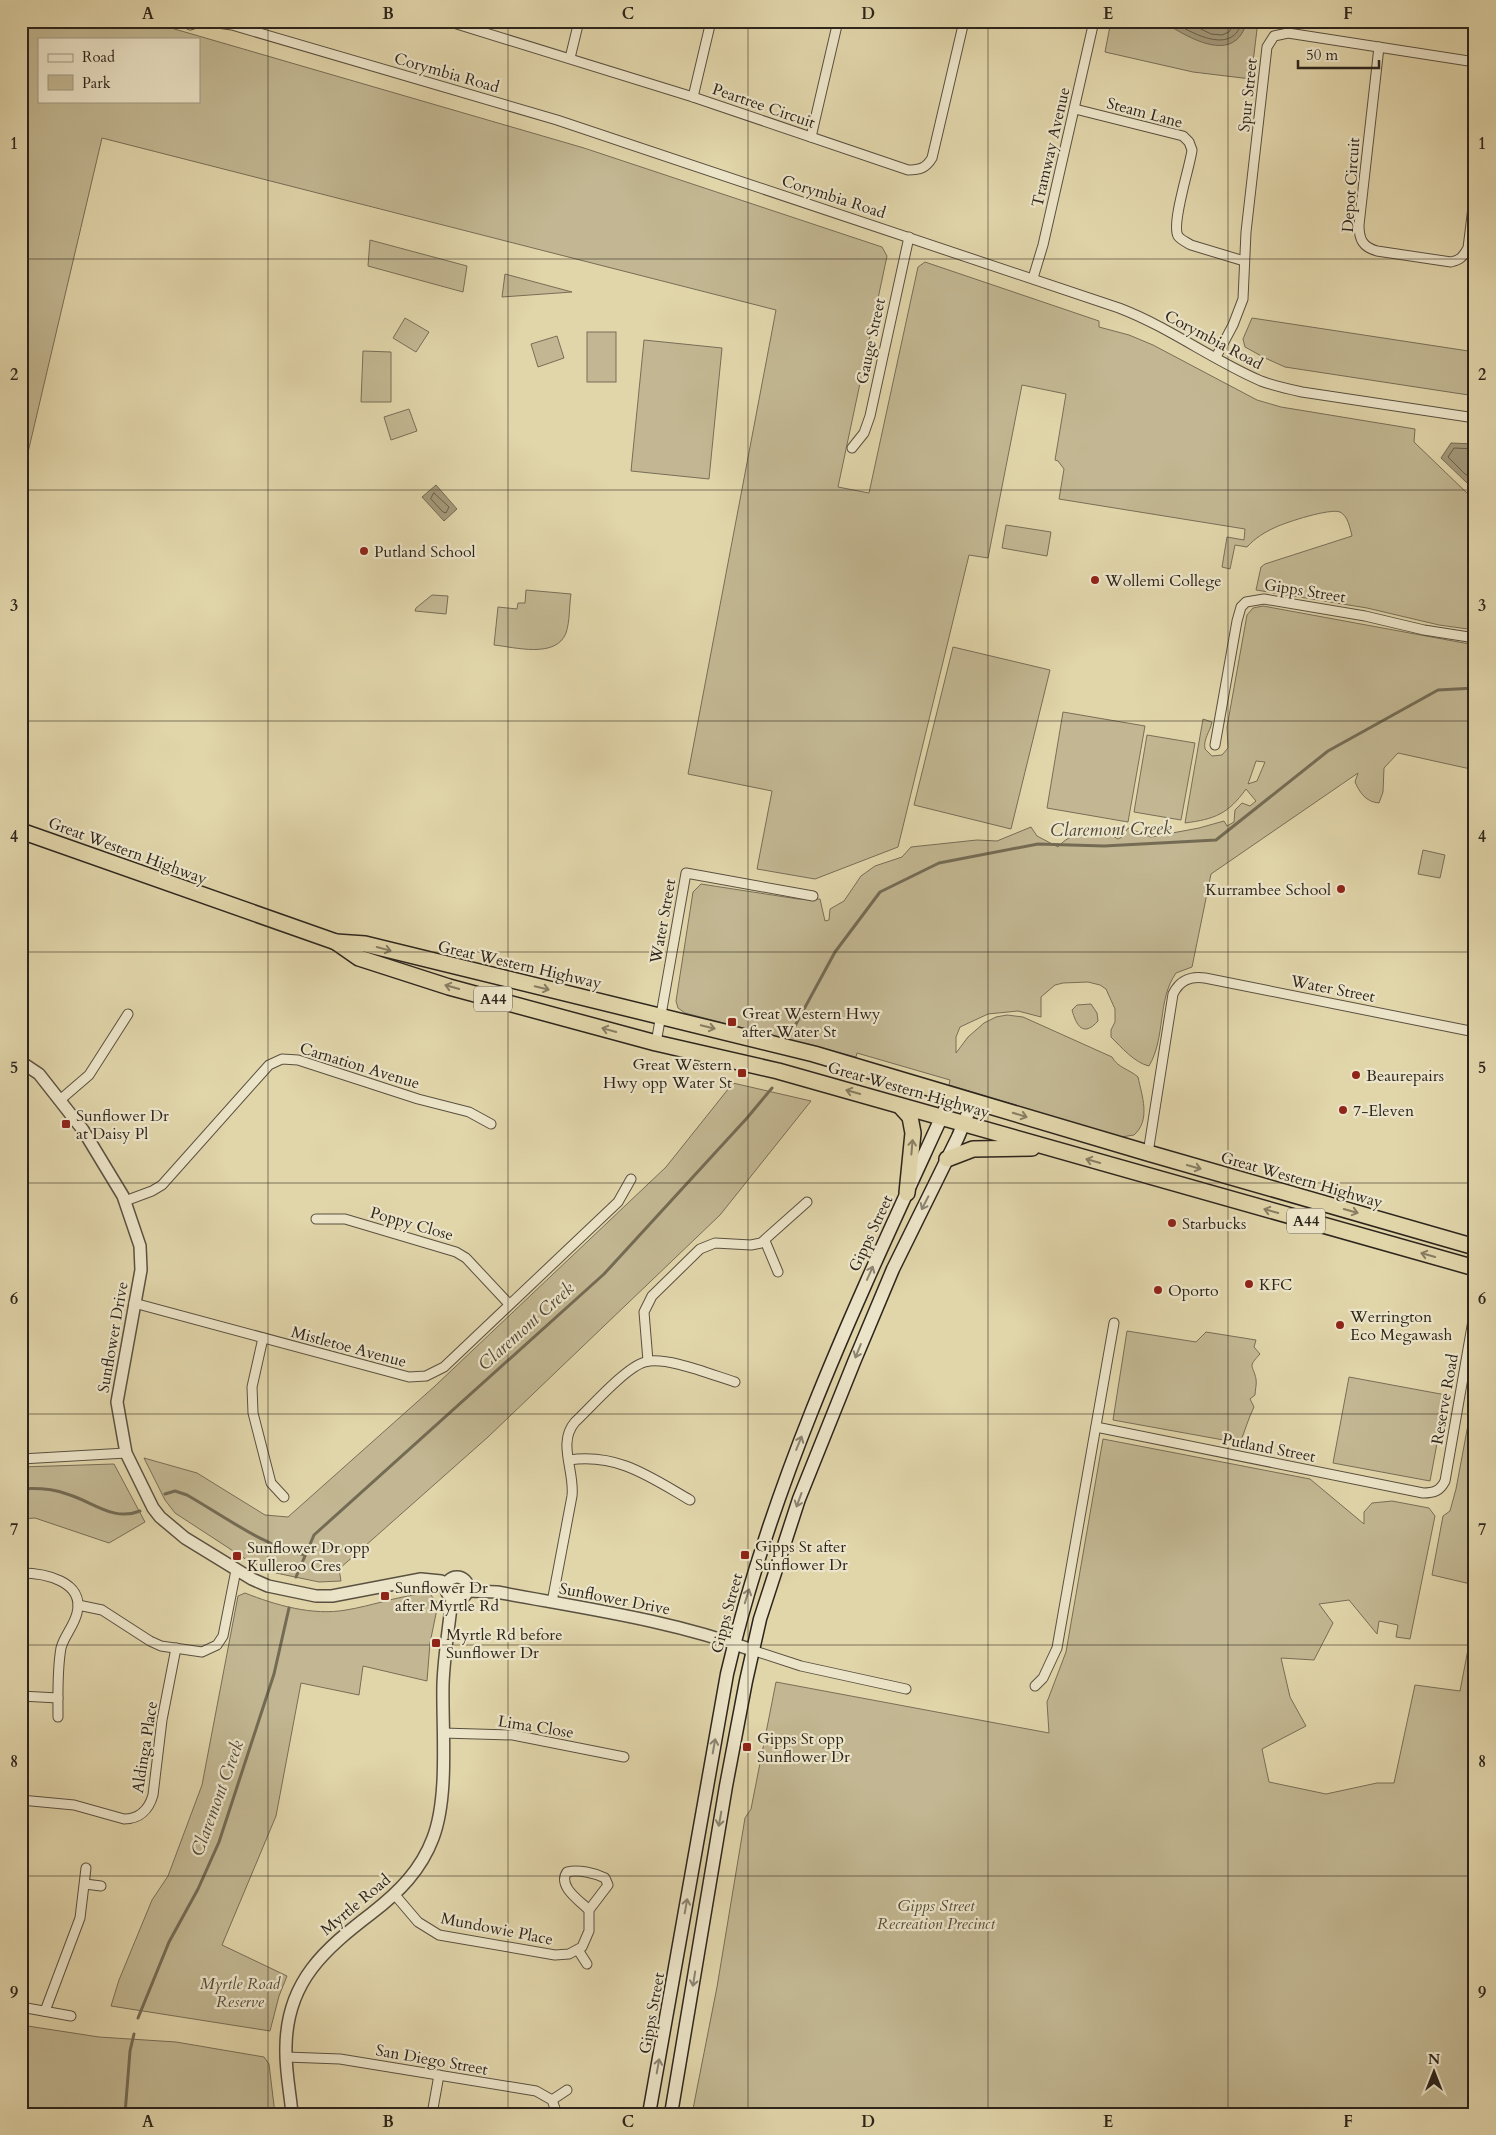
<svg xmlns="http://www.w3.org/2000/svg" width="1496" height="2135" viewBox="0 0 1496 2135" font-family="Cardo,serif">
<style>
.green{fill:#c2b792;stroke:#786e57;fill-rule:evenodd}
.water{fill:#a4997a;stroke:#746b54}
.lines{fill:none;stroke-linecap:round;stroke-linejoin:round}
.shore{stroke:#685f4b;stroke-width:1}
.stream{stroke:#746b54;stroke-width:3}
.minor-casing{stroke:#5a5140;stroke-width:11}
.tertiary-casing{stroke:#5a5140;stroke-width:14}
.secondary-casing{stroke:#2d251c;stroke-width:15}
.trunk-casing{stroke:#2d251c;stroke-width:18}
.minor{stroke:#ece4c8;stroke-width:9}
.tertiary{stroke:#ece4c8;stroke-width:11}
.secondary{stroke:#ece4c8;stroke-width:12}
.trunk{stroke:#e1d5aa;stroke-width:15}
.oneway{stroke:#877d63}
.oneway2{stroke:#8c8472}
.grid{fill:none;stroke:#2d251c;stroke-width:1;stroke-opacity:0.55}
.poi-dot{fill:#8f2418;stroke:#ece4c8;stroke-width:2}
.labels{text-anchor:middle;stroke-width:4.5;stroke-linejoin:round;paint-order:stroke}
.shield{fill:#ece4c8;stroke:#665e50;stroke-width:1}
.shield-label{font-size:15px;font-weight:bold;fill:#2d251c}
.street-label{font-size:16px;fill:#2d251c;stroke:#ece4c8}
.poi-label{font-size:16px;fill:#2d251c;stroke:#ece4c8;text-anchor:start}
.park-label{font-size:16px;font-style:italic;fill:#524a3a;stroke:#ece4c8}
.water-label{font-size:18px;font-style:italic;fill:#514838;stroke:#ece4c8}
.neatline{fill:none;stroke:#2d251c;stroke-width:2}
.grid-label{font-size:16px;text-anchor:middle;font-weight:bold;fill:#2d251c}
</style>
<rect width="100%" height="100%" fill="#e1d5aa"/>
<filter id="stains"><feTurbulence type="fractalNoise" baseFrequency=".004" numOctaves="4"/><feColorMatrix values="0 0 0 0 .2 0 0 0 0 .09 0 0 0 0 .02 0 0 0 .5 -.17"/></filter>
<radialGradient id="worn" r=".72"><stop offset=".6" stop-color="#630" stop-opacity="0"/><stop offset="1" stop-color="#630" stop-opacity=".3"/></radialGradient>
<g class="green">
<path d="M21 21H147L584 148 882 247 887 256 838 487 869 493 918 267 925 262 1099 321V327L1129 335 1153 345 1257 400 1281 407 1415 429 1414 442 1468 494 1475 487V630L1439 625 1367 608 1256 590 1261 567 1265 564 1352 536C1350 528 1348 516 1340 512 1330 508 1287 522 1276 527 1265 532 1255 538 1247 547L1235 545 1230 569 1222 567 1227 537 1244 540 1245 529 1059 499 1064 469 1058 461 1055 460 1066 394 1022 385 988 558 969 555 898 847 815 879 757 869 772 791 688 774 776 310 102 138 21 482ZM39 39H199V101H39Z"/>
<polygon points="1111,21 1258,21 1251,79 1193,72 1105,52"/>
<polygon points="370,240 467,266 463,292 368,266"/>
<polygon points="505,274 572,292 502,297"/>
<polygon points="405,318 429,332 416,352 393,338"/>
<polygon points="1252,318 1475,352 1475,396 1285,367 1265,358 1245,347 1243,339"/>
<rect x="587" y="332" width="29" height="50"/>
<polygon points="557,336 564,358 538,367 531,344"/>
<polygon points="644,340 722,348 709,479 631,471"/>
<polygon points="363,351 391,352 391,402 361,402"/>
<polygon points="409,409 417,431 391,440 384,417"/>
<polygon points="1006,525 1051,532 1047,556 1002,548"/>
<path d="M526 590 571 594C569 607 570 621 566 633 556 659 514 647 494 645L498 607 517 609 518 603H525Z"/>
<polygon points="432,595 448,596 446,614 415,611 416,608"/>
<path d="M1263 606 1475 645V770L1398 753 1384 768 1383 792 1379 803C1366 802 1360 793 1355 782L1358 773 1211 874 1192 967 1176 973C1157 1000 1166 1037 1149 1066 1135 1063 1121 1047 1111 1037V1030L1115 1022V1009L1106 989 1100 985 1088 982 1063 983 1055 985 1041 997V1017L1018 1011 988 1014 960 1027 956 1037V1053L968 1037 984 1023 996 1017 1007 1015 1023 1017 1112 1057C1118 1068 1129 1069 1138 1077 1142 1096 1151 1120 1134 1135L1121 1137 949 1085 950 1080 857 1053 856 1057 685 1013 678 1008 676 1001 693 892 701 884 798 899H820L825 921 829 920 830 909 844 901 861 876 875 866 902 857 911 847 977 840 997 841 1031 827 1037 836 1058 847C1072 831 1084 836 1103 830L1118 839 1122 837 1128 828 1151 837 1199 828 1224 821 1227 826 1234 822 1235 810 1242 803 1250 806 1256 801 1246 789C1228 814 1215 819 1185 823L1203 719 1212 722C1210 732 1203 739 1205 749L1212 756 1222 755 1228 748 1227 727 1247 615 1253 608ZM1256 761 1265 762 1257 781 1248 784Z"/>
<polygon points="953,647 1050,670 1011,829 914,805"/>
<polygon points="1063,712 1145,726 1128,822 1047,808"/>
<polygon points="1147,735 1195,743 1181,820 1134,812"/>
<polygon points="1423,850 1445,855 1440,878 1418,874"/>
<path d="M1091 1004 1097 1013 1098 1021C1083 1038 1076 1025 1072 1010L1077 1005Z"/>
<polygon points="733,1083 811,1101 720,1215 488,1437 339,1569 341,1581 319,1582 276,1573 247,1560 175,1513 165,1500 144,1458 197,1473 265,1515 288,1517 435,1386 666,1167"/>
<path d="M1127 1331 1196 1342 1206 1332 1256 1340 1254 1347 1260 1354C1247 1368 1253 1364 1256 1379 1257 1384 1255 1390 1255 1395L1250 1399 1254 1407C1248 1419 1245 1431 1240 1443L1113 1420Z"/>
<polygon points="1349,1377 1446,1395 1430,1481 1333,1463"/>
<polygon points="1475,1387 1475,1585 1432,1575 1443,1516 1450,1511 1456,1489"/>
<polygon points="1103,1439 1310,1479 1364,1524 1364,1512 1372,1503 1392,1501 1429,1508 1435,1516 1410,1639 1396,1637 1398,1625 1379,1621 1377,1634 1349,1600 1319,1604 1333,1623 1314,1660 1281,1658 1290,1697 1306,1726 1262,1749 1269,1782 1326,1794 1377,1783 1394,1783 1415,1685 1460,1691 1475,1613 1475,2114 692,2114 717,1987 745,1818 751,1809 776,1682 1049,1733 1047,1702 1066,1652"/>
<polygon points="114,1464 145,1522 109,1543 35,1518 21,1519 21,1467"/>
<path d="M245 1593C275 1605 313 1616 346 1610 371 1606 395 1597 421 1594H430L438 1604 430 1643 427 1681 363 1666 359 1695 301 1683 276 1816 222 1945 287 1976 279 1996 270 2031 111 2006 119 1980 152 1900 168 1876 202 1785 238 1596Z"/>
<polygon points="21,2025 99,2037 176,2042 264,2057 269,2064 275,2114 21,2114"/>
</g>
<g class="water">
<path d="M1162 21H1247C1235 67 1187 37 1162 21Z"/>
<polygon points="1451,443 1475,444 1475,475 1467,483 1441,458"/>
<polygon points="436,485 457,509 444,521 422,497"/>
</g>
<g class="lines">
<g class="shore">
<path d="M1171 21C1192 33 1233 57 1242 21"/>
<polyline points="1185,21 1211,34 1222,35 1229,32 1235,21"/>
<polyline points="1475,449 1454,448 1448,457 1466,475 1475,472"/>
<polygon points="434,493 449,507 446,513 443,512 431,499"/>
</g>
<g class="stream">
<polyline points="790,1035 835,952 880,892 939,863 1038,844 1104,846 1216,840 1328,751 1438,690 1475,688"/>
<path d="M21 1489C36 1488 53 1489 67 1494 92 1501 113 1522 140 1511"/>
<path d="M165 1494 175 1491 187 1495C222 1515 267 1548 305 1555"/>
<polyline points="296,1577 314,1535 604,1274 747,1118 772,1088"/>
<polyline points="138,2018 169,1942 198,1889 219,1842 274,1674 289,1608"/>
<polyline points="125,2114 130,2051 134,2034"/>
</g>
<defs>
<g id="minor">
<path d="M447 21 693 97 908 170C920 170 926 168 932 158L964 21"/>
<path d="M190 25 203 21 232 25 557 120 1119 308C1169 327 1212 360 1261 381 1274 386 1288 389 1302 392L1475 418"/>
<path d="M1379 47 1359 225C1359 240 1363 247 1377 251L1451 262C1460 260 1463 257 1468 248L1475 191"/>
<polyline points="570,58 579,21"/>
<polyline points="693,97 711,21"/>
<path d="M1075 109 1183 136 1189 142 1192 150C1190 167 1171 223 1178 236 1181 240 1186 242 1191 245L1244 261"/>
<polyline points="811,137 838,21"/>
<polyline points="1033,278 1043,245 1094,21"/>
<polyline points="1216,357 1233,325 1243,299 1246,232 1267,47 1274,36 1288,33 1475,62"/>
<polyline points="852,448 864,433 870,416 909,237"/>
<polyline points="1215,745 1237,621 1241,607 1246,602 1264,599 1365,616 1424,630 1475,638"/>
<polyline points="656,1043 686,873 813,896"/>
<polyline points="60,1100 89,1075 128,1014"/>
<path d="M1148 1153 1173 994C1180 980 1190 976 1205 978L1475 1032"/>
<polyline points="125,1201 152,1191 162,1185 269,1065 282,1059 298,1060 418,1099 469,1112 491,1124"/>
<polyline points="316,1219 345,1219 456,1252 466,1258 509,1304"/>
<polyline points="765,1241 778,1272"/>
<polyline points="134,1303 409,1377 426,1376 444,1367 618,1202 631,1179"/>
<polyline points="263,1338 252,1387 253,1413 271,1483 284,1497"/>
<polyline points="648,1361 644,1312 652,1296 700,1249 715,1243 751,1245 761,1243 807,1202"/>
<path d="M1096 1427 1423 1493C1434 1493 1440 1491 1445 1481L1475 1309"/>
<polyline points="21,1459 126,1453"/>
<path d="M569 1460C618 1453 650 1477 690 1500"/>
<path d="M21 1573C44 1573 85 1581 77 1613 74 1626 64 1636 61 1648 57 1670 58 1695 58 1717"/>
<path d="M552 1602 572 1496C575 1471 557 1443 575 1422 591 1407 626 1367 645 1362 666 1356 712 1375 735 1382"/>
<polyline points="78,1605 102,1610 150,1641 161,1646 202,1652 217,1645 223,1636 236,1570"/>
<polyline points="752,1650 801,1666 906,1689"/>
<polyline points="1035,1686 1043,1678 1057,1648 1114,1323"/>
<polyline points="21,1696 58,1698"/>
<polyline points="443,1733 513,1735 624,1757"/>
<path d="M21 1800 74 1805 124 1819C140 1819 149 1809 153 1795L162 1720 176 1648"/>
<polyline points="85,1884 101,1886"/>
<path d="M395 1895 418 1922 439 1935 555 1955 569 1954 582 1947 589 1931V1910L608 1885 605 1878C595 1873 578 1869 567 1872 557 1886 580 1901 589 1910"/>
<polyline points="578,1950 587,1964"/>
<polyline points="21,2007 71,2016"/>
<polyline points="45,2011 80,1918 86,1868"/>
<polyline points="286,2057 340,2059 536,2091 552,2100 557,2114"/>
<polyline points="552,2100 567,2090"/>
<polyline points="432,2114 439,2075"/>
</g>
<g id="tertiary">
<polyline points="21,1062 39,1074 83,1130 123,1196 140,1246 141,1270 117,1402 126,1453 153,1508 160,1517 185,1538 252,1579 268,1586 316,1596 332,1596 421,1579 441,1581 447,1584"/>
<circle cx="457" cy="1588" r="11"/>
<path d="M468 1591 497 1592C582 1608 671 1620 752 1650"/>
<path d="M292 2114C290 2091 285 2069 286 2046 287 1981 325 1949 372 1913 399 1892 421 1870 433 1838 449 1796 442 1730 443 1684 444 1655 449 1627 452 1598"/>
</g>
<g id="secondary">
<path d="M649 2114 727 1674C774 1471 866 1283 952 1094"/>
<polyline points="671,2114 726,1786 746,1681 760,1619 799,1499 854,1362 893,1269 958,1137 973,1101"/>
</g>
<g id="trunk">
<polyline points="21,831 336,942 365,944 814,1054 1148,1153 1475,1247"/>
<polyline points="336,942 359,958 449,987 656,1043 778,1071 1475,1268"/>
<polyline points="900,1106 910,1117 913,1133 907,1193"/>
<polyline points="947,1159 973,1149 1032,1148"/>
</g>
</defs>
<use href="#minor" class="minor-casing"/>
<use href="#tertiary" class="tertiary-casing"/>
<use href="#secondary" class="secondary-casing"/>
<use href="#trunk" class="trunk-casing"/>
<use href="#minor" class="minor"/>
<use href="#tertiary" class="tertiary"/>
<use href="#secondary" class="secondary"/>
<use href="#trunk" class="trunk"/>
</g>
<defs><path id="oneway-shaft" d="M-6 0H5M1.5-3L5.5 0L1.5 3" fill="none" stroke-width="1.6" stroke-linecap="round" stroke-linejoin="round" transform="scale(1.25)"/></defs>
<g class="oneway">
<use href="#oneway-shaft" transform="translate(384 949) rotate(15)"/>
<use href="#oneway-shaft" transform="translate(452 987) rotate(-164)"/>
<use href="#oneway-shaft" transform="translate(542 988) rotate(13)"/>
<use href="#oneway-shaft" transform="translate(708 1027) rotate(14)"/>
<use href="#oneway-shaft" transform="translate(609 1030) rotate(-165)"/>
<use href="#oneway-shaft" transform="translate(853 1092) rotate(-164)"/>
<use href="#oneway-shaft" transform="translate(1020 1115) rotate(17)"/>
<use href="#oneway-shaft" transform="translate(912 1147) rotate(-85)"/>
<use href="#oneway-shaft" transform="translate(1093 1161) rotate(-164)"/>
<use href="#oneway-shaft" transform="translate(1194 1167) rotate(16)"/>
<use href="#oneway-shaft" transform="translate(1271 1211) rotate(-164)"/>
<use href="#oneway-shaft" transform="translate(1351 1211) rotate(16)"/>
<use href="#oneway-shaft" transform="translate(1428 1255) rotate(-164)"/>
</g>
<g class="oneway2">
<use href="#oneway-shaft" transform="translate(925 1203) rotate(117)"/>
<use href="#oneway-shaft" transform="translate(870 1273) rotate(-66)"/>
<use href="#oneway-shaft" transform="translate(858 1351) rotate(112)"/>
<use href="#oneway-shaft" transform="translate(799 1443) rotate(-68)"/>
<use href="#oneway-shaft" transform="translate(799 1500) rotate(110)"/>
<use href="#oneway-shaft" transform="translate(747 1596) rotate(-73)"/>
<use href="#oneway-shaft" transform="translate(714 1746) rotate(-80)"/>
<use href="#oneway-shaft" transform="translate(720 1819) rotate(100)"/>
<use href="#oneway-shaft" transform="translate(686 1906) rotate(-80)"/>
<use href="#oneway-shaft" transform="translate(694 1979) rotate(99)"/>
<use href="#oneway-shaft" transform="translate(658 2066) rotate(-80)"/>
</g>
<path class="grid" d="M268 21V2114M508 21V2114M748 21V2114M988 21V2114M1228 21V2114M21 259H1475M21 490H1475M21 721H1475M21 952H1475M21 1183H1475M21 1414H1475M21 1645H1475M21 1876H1475"/>
<g class="poi-dot">
<circle cx="364" cy="551" r="5"/>
<circle cx="1095" cy="580" r="5"/>
<circle cx="1341" cy="889" r="5"/>
<rect x="727" y="1017" width="10" height="10" rx="2.5"/>
<rect x="737" y="1068" width="10" height="10" rx="2.5"/>
<circle cx="1356" cy="1075" r="5"/>
<circle cx="1343" cy="1110" r="5"/>
<rect x="61" y="1119" width="10" height="10" rx="2.5"/>
<circle cx="1172" cy="1223" r="5"/>
<circle cx="1249" cy="1284" r="5"/>
<circle cx="1158" cy="1290" r="5"/>
<circle cx="1340" cy="1325" r="5"/>
<rect x="740" y="1550" width="10" height="10" rx="2.5"/>
<rect x="232" y="1551" width="10" height="10" rx="2.5"/>
<rect x="380" y="1591" width="10" height="10" rx="2.5"/>
<rect x="431" y="1638" width="10" height="10" rx="2.5"/>
<rect x="742" y="1742" width="10" height="10" rx="2.5"/>
</g>
<g class="labels">
<g class="shield">
<rect x="474" y="986.5" width="38" height="25" rx="4"/>
<rect x="1287" y="1208.5" width="38" height="25" rx="4"/>
</g>
<g class="shield-label">
<text x="493" y="1004">A44</text>
<text x="1306" y="1226">A44</text>
</g>
<g class="street-label">
<text transform="translate(447 72) rotate(16)" y="6">Corymbia Road</text>
<text transform="translate(1247 95) rotate(-84)" y="6">Spur Street</text>
<text transform="translate(764 105) rotate(19)" y="6">Peartree Circuit</text>
<text transform="translate(1145 112) rotate(15)" y="6">Steam Lane</text>
<text transform="translate(1050 147) rotate(-77)" y="6">Tramway Avenue</text>
<text transform="translate(1350 185) rotate(-86)" y="6">Depot Circuit</text>
<text transform="translate(834 196) rotate(18)" y="6">Corymbia Road</text>
<text transform="translate(1214 339) rotate(28)" y="6">Corymbia Road</text>
<text transform="translate(870 341) rotate(-78)" y="6">Gauge Street</text>
<text transform="translate(1305 590) rotate(9)" y="6">Gipps Street</text>
<text transform="translate(128 850) rotate(20)" y="6">Great Western Highway</text>
<text transform="translate(662 921) rotate(-80)" y="6">Water Street</text>
<text transform="translate(520 964) rotate(13)" y="6">Great Western Highway</text>
<text transform="translate(1333 988) rotate(11)" y="6">Water Street</text>
<text transform="translate(360 1065) rotate(17)" y="6">Carnation Avenue</text>
<text transform="translate(909 1089) rotate(16)" y="6">Great Western Highway</text>
<text transform="translate(1302 1179) rotate(16)" y="6">Great Western Highway</text>
<text transform="translate(412 1223) rotate(16)" y="6">Poppy Close</text>
<text transform="translate(870 1233) rotate(-65)" y="6">Gipps Street</text>
<text transform="translate(112 1337) rotate(-80)" y="6">Sunflower Drive</text>
<text transform="translate(349 1346) rotate(15)" y="6">Mistletoe Avenue</text>
<text transform="translate(1444 1399) rotate(-80)" y="6">Reserve Road</text>
<text transform="translate(1269 1447) rotate(11)" y="6">Putland Street</text>
<text transform="translate(615 1598) rotate(11)" y="6">Sunflower Drive</text>
<text transform="translate(726 1613) rotate(-75)" y="6">Gipps Street</text>
<text transform="translate(536 1726) rotate(9)" y="6">Lima Close</text>
<text transform="translate(144 1747) rotate(-81)" y="6">Aldinga Place</text>
<text transform="translate(355 1904) rotate(-40)" y="6">Myrtle Road</text>
<text transform="translate(497 1928) rotate(11)" y="6">Mundowie Place</text>
<text transform="translate(651 2013) rotate(-80)" y="6">Gipps Street</text>
<text transform="translate(432 2059) rotate(10)" y="6">San Diego Street</text>
</g>
<g class="poi-label">
<text x="374" y="557">Putland School</text>
<text x="1105" y="586">Wollemi College</text>
<text x="1331" y="895" text-anchor="end">Kurrambee School</text>
<text x="742" y="1019">Great Western Hwy<tspan x="742" dy="18">after Water St</tspan></text>
<text x="732" y="1070" text-anchor="end">Great Western<tspan x="732" dy="18">Hwy opp Water St</tspan></text>
<text x="1366" y="1081">Beaurepairs</text>
<text x="1353" y="1116">7-Eleven</text>
<text x="76" y="1121">Sunflower Dr<tspan x="76" dy="18">at Daisy Pl</tspan></text>
<text x="1182" y="1229">Starbucks</text>
<text x="1259" y="1290">KFC</text>
<text x="1168" y="1296">Oporto</text>
<text x="1350" y="1322">Werrington<tspan x="1350" dy="18">Eco Megawash</tspan></text>
<text x="755" y="1552">Gipps St after<tspan x="755" dy="18">Sunflower Dr</tspan></text>
<text x="247" y="1553">Sunflower Dr opp<tspan x="247" dy="18">Kulleroo Cres</tspan></text>
<text x="395" y="1593">Sunflower Dr<tspan x="395" dy="18">after Myrtle Rd</tspan></text>
<text x="446" y="1640">Myrtle Rd before<tspan x="446" dy="18">Sunflower Dr</tspan></text>
<text x="757" y="1744">Gipps St opp<tspan x="757" dy="18">Sunflower Dr</tspan></text>
</g>
<g class="park-label">
<text x="936" y="1911">Gipps Street<tspan x="936" dy="18">Recreation Precinct</tspan></text>
<text x="240" y="1989">Myrtle Road<tspan x="240" dy="18">Reserve</tspan></text>
</g>
<g class="water-label">
<text transform="translate(1111 829) rotate(-1)" y="6">Claremont Creek</text>
<text transform="translate(526 1326) rotate(-42)" y="6">Claremont Creek</text>
<text transform="translate(217 1798) rotate(-70)" y="6">Claremont Creek</text>
</g>
</g>
<rect width="1496" height="2135" fill="none" stroke="#e1d5aa" stroke-width="55"/>
<rect x="38" y="38" width="162" height="65" fill="#ece4c8" stroke="#a09883"/>
<rect x="48" y="54" width="25" height="8" fill="#ece4c8" stroke="#a09883"/>
<text x="82" y="62" font-size="15" fill="#2d251c">Road</text>
<rect x="48" y="75" width="25" height="15" fill="#c2b792" stroke="#a09883"/>
<text x="82" y="88" font-size="15" fill="#2d251c">Park</text>
<g transform="translate(1434 2072)" stroke="#ece4c8" stroke-width="4" paint-order="stroke">
<path d="M0-4L9 19L0 12L-9 19Z" fill="#2d251c"/>
<text y="-8" font-size="14" font-weight="bold" text-anchor="middle" fill="#2d251c">N</text>
</g>
<path d="M1298 60v8h81v-8" fill="none" stroke="#2d251c" stroke-width="2.5"/>
<text x="1306" y="60" font-size="15" fill="#2d251c" stroke="#ece4c8" stroke-width="4" paint-order="stroke">50 m</text>
<rect x="28" y="28" width="1440" height="2080" class="neatline"/>
<g class="grid-label">
<text x="148" y="19">A</text>
<text x="388" y="19">B</text>
<text x="628" y="19">C</text>
<text x="868" y="19">D</text>
<text x="1108" y="19">E</text>
<text x="1348" y="19">F</text>
<text x="14" y="149">1</text>
<text x="1482" y="149">1</text>
<text x="14" y="380">2</text>
<text x="1482" y="380">2</text>
<text x="14" y="611">3</text>
<text x="1482" y="611">3</text>
<text x="14" y="842">4</text>
<text x="1482" y="842">4</text>
<text x="14" y="1073">5</text>
<text x="1482" y="1073">5</text>
<text x="14" y="1304">6</text>
<text x="1482" y="1304">6</text>
<text x="14" y="1535">7</text>
<text x="1482" y="1535">7</text>
<text x="14" y="1767">8</text>
<text x="1482" y="1767">8</text>
<text x="14" y="1998">9</text>
<text x="1482" y="1998">9</text>
<text x="148" y="2127">A</text>
<text x="388" y="2127">B</text>
<text x="628" y="2127">C</text>
<text x="868" y="2127">D</text>
<text x="1108" y="2127">E</text>
<text x="1348" y="2127">F</text>
</g>
<rect width="100%" height="100%" filter="url(#stains)"/>
<rect width="100%" height="100%" fill="url(#worn)"/>
</svg>
